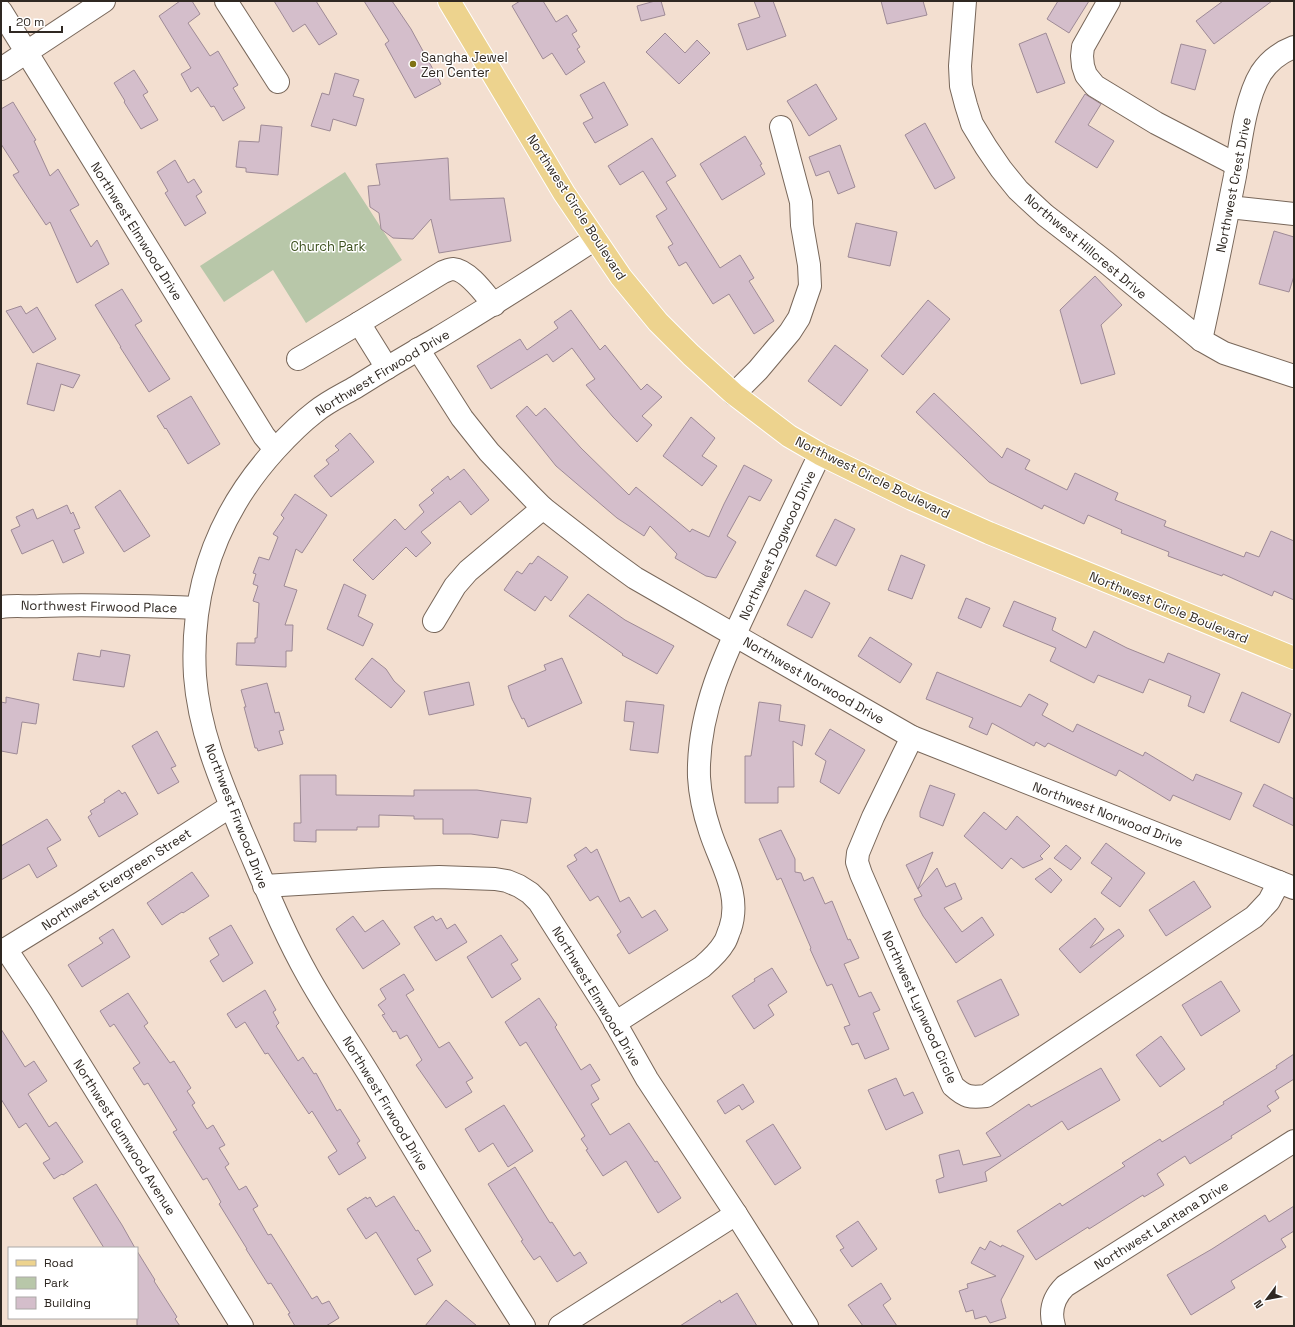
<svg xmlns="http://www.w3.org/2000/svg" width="1295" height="1327" viewBox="0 0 1295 1327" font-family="'Space Grotesk',sans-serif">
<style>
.green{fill:#b8c7a9}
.building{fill:#d4becb;stroke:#9e8a96}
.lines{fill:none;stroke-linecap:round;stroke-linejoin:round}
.minor-casing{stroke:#78675a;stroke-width:24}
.major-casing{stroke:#fff;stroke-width:24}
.minor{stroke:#fff;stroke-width:22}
.major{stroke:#edd38e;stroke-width:22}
.poi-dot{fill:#7f7212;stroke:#fff;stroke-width:1.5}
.labels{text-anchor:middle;stroke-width:3;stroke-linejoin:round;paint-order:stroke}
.poi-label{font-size:13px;fill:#2f2822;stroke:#fff;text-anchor:start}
.street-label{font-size:13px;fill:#2f2822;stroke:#fff}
.park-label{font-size:13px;fill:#3b4f1d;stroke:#fff}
</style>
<rect width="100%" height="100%" fill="#f3dfd0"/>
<polygon class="green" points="345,172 402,260 306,323 273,270 224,302 200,266"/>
<g class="building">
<polygon points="180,1 192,1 200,14 188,23 210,56 218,51 238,85 233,88 245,108 223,121 214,106 211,107 198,87 191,92 181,74 191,68 159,16"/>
<polygon points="274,1 316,1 337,34 319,45 305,24 293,32"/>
<polygon points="364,1 392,1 411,29 441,84 415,98 385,44 389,41"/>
<polygon points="520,1 543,1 556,22 567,15 577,31 572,34 580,47 577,49 585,62 566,75 552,53 543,59 512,6"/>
<polygon points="655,1 661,1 665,15 641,21 637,6"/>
<polygon points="754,1 773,1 786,36 747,50 738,24 760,17"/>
<polygon points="881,1 923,1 927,15 887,24"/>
<polygon points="1058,1 1089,1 1069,33 1047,19"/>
<polygon points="1223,1 1272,1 1214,44 1196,21"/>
<polygon points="665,33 685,53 697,40 710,53 679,84 646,52"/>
<polygon points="1046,33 1065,83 1037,93 1019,44"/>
<polygon points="1181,44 1206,50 1195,90 1171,83"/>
<polygon points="134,70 148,92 143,95 158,120 141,129 124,102 125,101 114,83"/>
<polygon points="335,73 359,80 353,96 364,99 356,126 333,119 330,131 311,126 322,93 329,95"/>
<polygon points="604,82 628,125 595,143 583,123 593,118 580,95"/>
<polygon points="816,84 837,119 809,136 787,101"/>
<polygon points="1085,94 1101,104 1088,125 1114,141 1097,168 1055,142"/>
<polygon points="13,102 36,140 34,141 50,176 58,169 79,205 70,210 91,247 97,240 109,264 77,283 50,222 46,225 13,175 19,172 1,144 1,109"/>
<polygon points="925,123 955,178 935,189 905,135"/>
<polygon points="261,125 282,127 278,175 246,172 246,168 236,167 239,141 259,142"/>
<polygon points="745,136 762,164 760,165 765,174 722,200 700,164"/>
<polygon points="652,138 676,176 666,182 720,268 740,255 754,278 749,281 774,321 754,334 729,294 713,304 686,262 679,266 668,247 673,244 656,216 667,209 643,171 620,185 608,166"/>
<polygon points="840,145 855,187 838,194 829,171 816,176 809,157"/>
<polygon points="448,158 450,200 504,198 511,241 439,253 431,219 413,239 393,238 381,229 379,213 370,207 368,186 380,185 376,164"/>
<polygon points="175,160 188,183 194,179 202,192 196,196 206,213 185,226 165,193 168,191 157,172"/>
<polygon points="856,223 897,232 890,266 848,257"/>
<polygon points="1274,231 1294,237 1294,276 1289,292 1259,284"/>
<polygon points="1095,276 1122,305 1101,325 1115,374 1081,384 1060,310"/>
<polygon points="122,289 142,321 135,325 170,379 149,392 120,347 121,347 95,305"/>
<polygon points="928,300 950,319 903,375 881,356"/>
<polygon points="21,306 26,314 37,307 56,339 33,353 6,311"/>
<polygon points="571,310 600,350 605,345 641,390 647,384 662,397 642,416 652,425 637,442 613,417 586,385 595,379 572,348 553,362 547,354 491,389 477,366 520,339 527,350 558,328 554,322"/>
<polygon points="835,345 868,370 841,406 808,381"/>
<polygon points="37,363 80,375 73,388 61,384 54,411 27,404"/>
<polygon points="934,393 1002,458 1007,448 1030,460 1025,469 1067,490 1075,473 1118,493 1115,500 1166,521 1164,526 1244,557 1246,552 1259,557 1271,531 1294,541 1294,600 1274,591 1272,596 1223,574 1222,576 1168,556 1169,552 1121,533 1122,530 1088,515 1084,524 1044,505 1042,509 989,482 916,412"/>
<polygon points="191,396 220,444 188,464 166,428 165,429 157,416"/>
<polygon points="527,406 536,416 545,408 581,448 629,495 636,487 690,532 692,529 709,537 724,504 744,465 772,480 760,501 749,496 727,536 736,542 716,578 706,576 675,558 677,554 650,526 644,536 617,518 556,466 516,416"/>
<polygon points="691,417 715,438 702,456 717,466 702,486 663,456"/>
<polygon points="350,433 374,462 331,497 314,476 329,464 326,460 339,450 335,446"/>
<polygon points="464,469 489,500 471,515 460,501 421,532 431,543 416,557 406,547 373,580 353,560 395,519 405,530 424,512 419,505 434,493 431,490 448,476 450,480"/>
<polygon points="120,490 150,536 124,552 95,507"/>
<polygon points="295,494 327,515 302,553 296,549 284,586 297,590 285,625 293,625 292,651 286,651 286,667 236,665 237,643 255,643 255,638 257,638 259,603 253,601 258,586 253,584 256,574 253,573 259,557 269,560 278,537 273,534 284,518 281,515"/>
<polygon points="67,505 71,514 73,512 80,528 74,530 84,553 63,563 53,540 22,554 11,530 20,526 16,517 33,509 37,519"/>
<polygon points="835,519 855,529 836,566 816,556"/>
<polygon points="901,555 925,565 912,599 888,590"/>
<polygon points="538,556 568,577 551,601 545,596 535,611 504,590 517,571 522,574 530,563 532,564"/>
<polygon points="344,584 366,595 358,616 373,624 363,646 327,629"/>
<polygon points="805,590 830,603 812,638 787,625"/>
<polygon points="588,594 625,620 674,646 657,674 622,655 623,654 569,616"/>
<polygon points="966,598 990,608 981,628 958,618"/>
<polygon points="1014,601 1056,618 1052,630 1086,648 1094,631 1127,648 1164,663 1168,653 1220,674 1204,713 1188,706 1191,696 1149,679 1143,693 1098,675 1094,683 1050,661 1056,648 1003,626"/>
<polygon points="870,637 912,664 900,683 858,656"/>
<polygon points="101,650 130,655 124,687 73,680 78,653 100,657"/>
<polygon points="372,658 386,669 394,681 405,691 391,708 355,679"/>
<polygon points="562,658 582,703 528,727 524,718 522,719 512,699 508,686 546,670 544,665"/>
<polygon points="937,672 1021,707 1029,694 1048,704 1042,715 1073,732 1077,724 1143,756 1145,752 1193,781 1196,774 1242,793 1230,820 1173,795 1170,801 1119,770 1116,776 1048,743 1045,747 1036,742 1034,746 992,723 987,735 969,727 973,718 926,699"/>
<polygon points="469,682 474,705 429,715 424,692"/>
<polygon points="267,683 275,713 279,712 284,730 279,731 283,744 258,751 257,748 255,748 244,707 246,707 241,690"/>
<polygon points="1242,692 1291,714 1279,743 1230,721"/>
<polygon points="6,697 39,704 36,724 22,722 17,754 1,751 1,702 6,703"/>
<polygon points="626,701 664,705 658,753 630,750 634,722 624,721"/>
<polygon points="759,702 781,705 779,721 805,725 802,746 793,741 794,787 778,787 778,803 745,803 745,756 751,756"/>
<polygon points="830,729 865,750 839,794 820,782 826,761 815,754"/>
<polygon points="157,731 176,766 171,768 179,782 158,794 132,746"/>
<polygon points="300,775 336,775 336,795 414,796 414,790 477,790 531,798 527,823 501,820 498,838 471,834 443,834 443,819 414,819 414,816 379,815 379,827 357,827 357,830 316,830 316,842 294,841 294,823 301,823"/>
<polygon points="1264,784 1294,799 1294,826 1253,806"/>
<polygon points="930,785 955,794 943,826 920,817 920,812"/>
<polygon points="119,790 122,794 125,792 138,814 99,837 88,817 92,814 90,811 105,802 104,800"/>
<polygon points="984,812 1006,830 1017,816 1050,846 1040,856 1043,859 1023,868 1011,858 1002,869 964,836"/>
<polygon points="47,819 61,840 47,848 57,866 37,878 29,864 1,880 1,846"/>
<polygon points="781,830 795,859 795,872 801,873 804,881 813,877 825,904 832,901 848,940 850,939 859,958 844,964 859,997 871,992 880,1010 873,1013 889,1049 865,1059 858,1043 852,1045 844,1027 850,1025 832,984 827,986 810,949 811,948 781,878 777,880 759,839"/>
<polygon points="1106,843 1145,873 1120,907 1101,893 1112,878 1091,863"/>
<polygon points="1066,845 1081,858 1071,870 1054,858"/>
<polygon points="586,847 591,853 597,849 620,902 629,897 642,918 655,910 668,930 629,954 617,935 621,932 598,896 590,901 567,866 577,860 574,855"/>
<polygon points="933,852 918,889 906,865"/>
<polygon points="937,868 946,887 955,883 962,899 944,908 962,932 982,917 994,935 956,963 923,916 914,899 922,896 918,889"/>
<polygon points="1050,868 1062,880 1051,893 1035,879"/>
<polygon points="192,872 209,896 183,913 182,912 162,925 147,903"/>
<polygon points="1194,881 1211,907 1166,936 1149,910"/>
<polygon points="353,916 365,932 383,920 400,944 363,969 336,929"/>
<polygon points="433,916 436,921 441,918 447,929 455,924 467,942 436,961 414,927"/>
<polygon points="1095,918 1104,929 1090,948 1119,929 1124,936 1080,973 1059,949"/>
<polygon points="231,925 253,963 223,982 210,961 219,955 209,938"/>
<polygon points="113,929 130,957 82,987 68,965 103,943 99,938"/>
<polygon points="501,935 518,960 511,964 521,979 492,998 467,957"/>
<polygon points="772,968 787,992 768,1005 774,1015 754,1029 732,996 755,981 754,979"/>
<polygon points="404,974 414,990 406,995 439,1048 449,1042 473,1078 466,1082 472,1092 446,1108 416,1065 422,1060 407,1035 400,1039 396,1031 393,1032 382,1015 385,1014 378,1005 386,999 380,989"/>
<polygon points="1001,979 1019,1015 975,1037 957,1001"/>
<polygon points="1221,981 1240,1011 1201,1036 1182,1005"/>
<polygon points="265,990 276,1010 273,1012 279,1023 276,1026 298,1061 303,1057 314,1074 316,1073 337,1111 340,1109 360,1141 357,1143 366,1158 339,1175 328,1157 337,1151 312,1111 309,1114 268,1053 265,1054 245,1022 236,1028 227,1014"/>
<polygon points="128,993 148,1023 144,1026 170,1063 174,1061 191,1088 187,1091 195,1103 192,1105 207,1129 213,1125 225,1145 219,1148 229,1164 225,1167 239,1190 246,1186 258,1206 253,1209 268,1235 271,1234 312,1299 317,1296 322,1304 329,1301 339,1318 326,1326 295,1326 288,1314 290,1313 271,1283 268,1284 246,1249 247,1249 219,1204 221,1202 207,1178 203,1180 173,1132 177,1130 148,1083 144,1085 133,1068 140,1063 114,1024 110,1027 100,1011"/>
<polygon points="539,998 557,1025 555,1027 581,1070 590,1064 600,1080 591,1085 599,1099 591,1104 610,1135 629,1123 655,1162 657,1161 681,1198 658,1213 626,1161 603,1176 586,1150 588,1149 581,1139 585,1136 526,1042 520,1046 505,1022"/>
<polygon points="1,1029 25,1067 34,1061 47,1081 28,1094 49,1127 56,1122 83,1162 63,1175 62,1174 54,1179 43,1163 50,1159 26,1123 19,1128 1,1099"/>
<polygon points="1161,1036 1185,1069 1160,1087 1136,1055"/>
<polygon points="1294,1054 1294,1079 1275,1091 1279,1098 1267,1106 1271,1111 1231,1136 1232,1138 1190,1164 1185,1156 1157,1174 1164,1185 1144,1197 1143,1195 1089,1229 1088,1227 1036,1260 1017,1231 1060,1203 1062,1206 1125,1166 1122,1163 1160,1139 1162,1142 1224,1104 1223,1102 1277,1068 1276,1066"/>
<polygon points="1101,1068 1120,1100 1068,1130 1062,1121 985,1172 987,1181 939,1193 936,1180 944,1177 939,1155 959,1150 963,1165 1001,1156 986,1133 1029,1104 1031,1107"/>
<polygon points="896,1078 904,1096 913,1092 923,1113 886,1130 868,1090"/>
<polygon points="743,1084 754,1102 742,1110 739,1105 725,1114 717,1101"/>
<polygon points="504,1105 533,1151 508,1167 493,1143 479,1152 465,1129"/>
<polygon points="773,1124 801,1168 775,1185 746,1141"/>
<polygon points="515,1167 550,1223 552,1222 574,1256 580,1252 587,1263 557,1282 540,1256 534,1260 521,1241 523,1240 488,1184"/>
<polygon points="96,1184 122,1225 135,1248 104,1248 73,1198"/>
<polygon points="394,1196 416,1231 418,1230 431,1251 417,1259 433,1285 415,1295 376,1232 366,1239 347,1209 366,1197 367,1199 370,1197 376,1207"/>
<polygon points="1294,1206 1294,1231 1281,1239 1286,1247 1231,1281 1235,1288 1191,1315 1167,1275 1212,1249 1265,1215 1269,1222"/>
<polygon points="858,1221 877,1249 852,1267 840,1250 844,1248 836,1236"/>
<polygon points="990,1241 1001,1247 1002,1245 1024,1256 1001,1300 1006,1318 990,1323 986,1316 975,1319 973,1310 966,1312 959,1291 968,1288 967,1284 996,1276 971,1263 980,1247 985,1250"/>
<polygon points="137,1251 155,1280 154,1281 177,1317 175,1319 180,1326 137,1326"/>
<polygon points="881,1283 891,1299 883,1305 897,1326 863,1326 848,1305"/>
<polygon points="737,1293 757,1326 680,1326 720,1300 721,1303"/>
<polygon points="446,1300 477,1326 425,1326"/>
</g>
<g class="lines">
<defs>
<g id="minor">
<polyline points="226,1 278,82"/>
<polyline points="965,1 960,66 961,86 966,105 972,124 986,147 1001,169 1018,190 1045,215 1107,263 1201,340 1224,353 1294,376"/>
<polyline points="1109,1 1083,47 1082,56 1083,66 1086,75 1095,86 1156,123 1237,165"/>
<path d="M1 11C89 152 176 294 264 436L275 449"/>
<polyline points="1,69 104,1"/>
<polyline points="1229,207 1294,214"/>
<path d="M1201 340C1213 286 1224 231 1235 176 1240 146 1245 99 1261 73 1269 61 1281 52 1294 47"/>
<polyline points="418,349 462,418 489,452 531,496 543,508 606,557 635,578 912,737 1294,888"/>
<polyline points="298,359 359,323"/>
<path d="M387 368 359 323 443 272C446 271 450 269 453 269 468 270 485 294 494 305"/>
<polyline points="734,394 758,370 790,332 799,318 810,286 809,265 802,225 801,202 781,127"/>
<path d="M1 607C15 605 27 607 41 606 93 604 145 606 197 608"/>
<polyline points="434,621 455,586 468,571 543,508"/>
<path d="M912 737 873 817 858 853 857 862 861 874 953 1086C965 1097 970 1098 986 1096L1254 917 1269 901 1279 882"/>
<polyline points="264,886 383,879 439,877 495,879 507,881 519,886 530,893 539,902 609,1012 647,1079 736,1214 807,1326"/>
<polyline points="6,949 41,1002 242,1326"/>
<polyline points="1,952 82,902 231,806"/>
<path d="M615 1023 702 967C710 960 719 952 724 943 727 939 728 933 730 929 742 894 720 863 710 831 704 813 700 795 699 777 697 707 730 644 759 583 779 540 799 497 820 454"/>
<path d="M524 1326C472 1245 422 1163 373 1081 352 1046 328 1012 308 976 282 930 263 881 242 833 221 782 199 731 195 676 190 590 217 514 275 450 286 438 302 422 315 412 327 402 342 395 356 387 383 370 410 354 438 338 491 306 543 273 595 239"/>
<polyline points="560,1326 736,1214"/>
<path d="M1054 1326C1049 1310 1054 1297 1065 1286L1294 1141"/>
</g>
<polyline id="major" points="449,1 564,193 621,277 658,322 691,355 734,394 789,436 820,454 912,499 989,533 1294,658"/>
</defs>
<use href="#minor" class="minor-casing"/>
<use href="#major" class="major-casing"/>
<use href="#minor" class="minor"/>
<use href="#major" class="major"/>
</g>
<circle class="poi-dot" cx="413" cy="64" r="4"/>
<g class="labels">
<g class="poi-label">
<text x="421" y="62">Sangha Jewel<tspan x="421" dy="15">Zen Center</tspan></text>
</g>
<g class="street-label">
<text transform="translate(1233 185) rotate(-79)" y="5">Northwest Crest Drive</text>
<text transform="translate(577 207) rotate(57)" y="5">Northwest Circle Boulevard</text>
<text transform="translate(137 231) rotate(58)" y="5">Northwest Elmwood Drive</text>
<text transform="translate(1086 246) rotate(40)" y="5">Northwest Hillcrest Drive</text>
<text transform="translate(382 372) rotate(-31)" y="5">Northwest Firwood Drive</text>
<text transform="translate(873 477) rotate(26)" y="5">Northwest Circle Boulevard</text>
<text transform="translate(777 545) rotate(-65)" y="5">Northwest Dogwood Drive</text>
<text transform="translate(99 606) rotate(1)" y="5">Northwest Firwood Place</text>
<text transform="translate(1169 607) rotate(22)" y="5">Northwest Circle Boulevard</text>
<text transform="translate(814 680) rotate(30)" y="5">Northwest Norwood Drive</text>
<text transform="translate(1108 814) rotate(21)" y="5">Northwest Norwood Drive</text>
<text transform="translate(237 816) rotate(69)" y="5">Northwest Firwood Drive</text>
<text transform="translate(116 879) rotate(-33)" y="5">Northwest Evergreen Street</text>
<text transform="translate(597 996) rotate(59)" y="5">Northwest Elmwood Drive</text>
<text transform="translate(920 1007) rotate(66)" y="5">Northwest Lynwood Circle</text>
<text transform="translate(386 1103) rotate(59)" y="5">Northwest Firwood Drive</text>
<text transform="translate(125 1137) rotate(58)" y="5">Northwest Gumwood Avenue</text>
<text transform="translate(1161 1225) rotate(-32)" y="5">Northwest Lantana Drive</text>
</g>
<g class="park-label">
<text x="328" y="251">Church Park</text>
</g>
</g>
<rect width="1295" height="1327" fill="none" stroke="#2f2822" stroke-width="4"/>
<rect x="8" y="1247" width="130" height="72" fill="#ffffff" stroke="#aca9a7"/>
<rect x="16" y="1260" width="20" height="6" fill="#edd38e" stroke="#aca9a7"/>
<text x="44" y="1267" font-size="12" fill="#2f2822">Road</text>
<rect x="16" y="1277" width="20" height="12" fill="#b8c7a9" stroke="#aca9a7"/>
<text x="44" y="1287" font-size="12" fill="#2f2822">Park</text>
<rect x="16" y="1297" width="20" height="12" fill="#d4becb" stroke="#aca9a7"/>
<text x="44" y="1307" font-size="12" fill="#2f2822">Building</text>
<g transform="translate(1267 1299) rotate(238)" stroke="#ffffff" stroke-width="3" paint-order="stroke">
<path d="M0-3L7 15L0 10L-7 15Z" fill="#2f2822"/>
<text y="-6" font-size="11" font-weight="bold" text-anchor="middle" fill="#2f2822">N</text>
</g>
<path d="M10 26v6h52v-6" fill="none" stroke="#2f2822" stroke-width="2"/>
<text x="16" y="26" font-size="12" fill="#2f2822" stroke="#ffffff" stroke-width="3" paint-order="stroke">20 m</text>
</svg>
